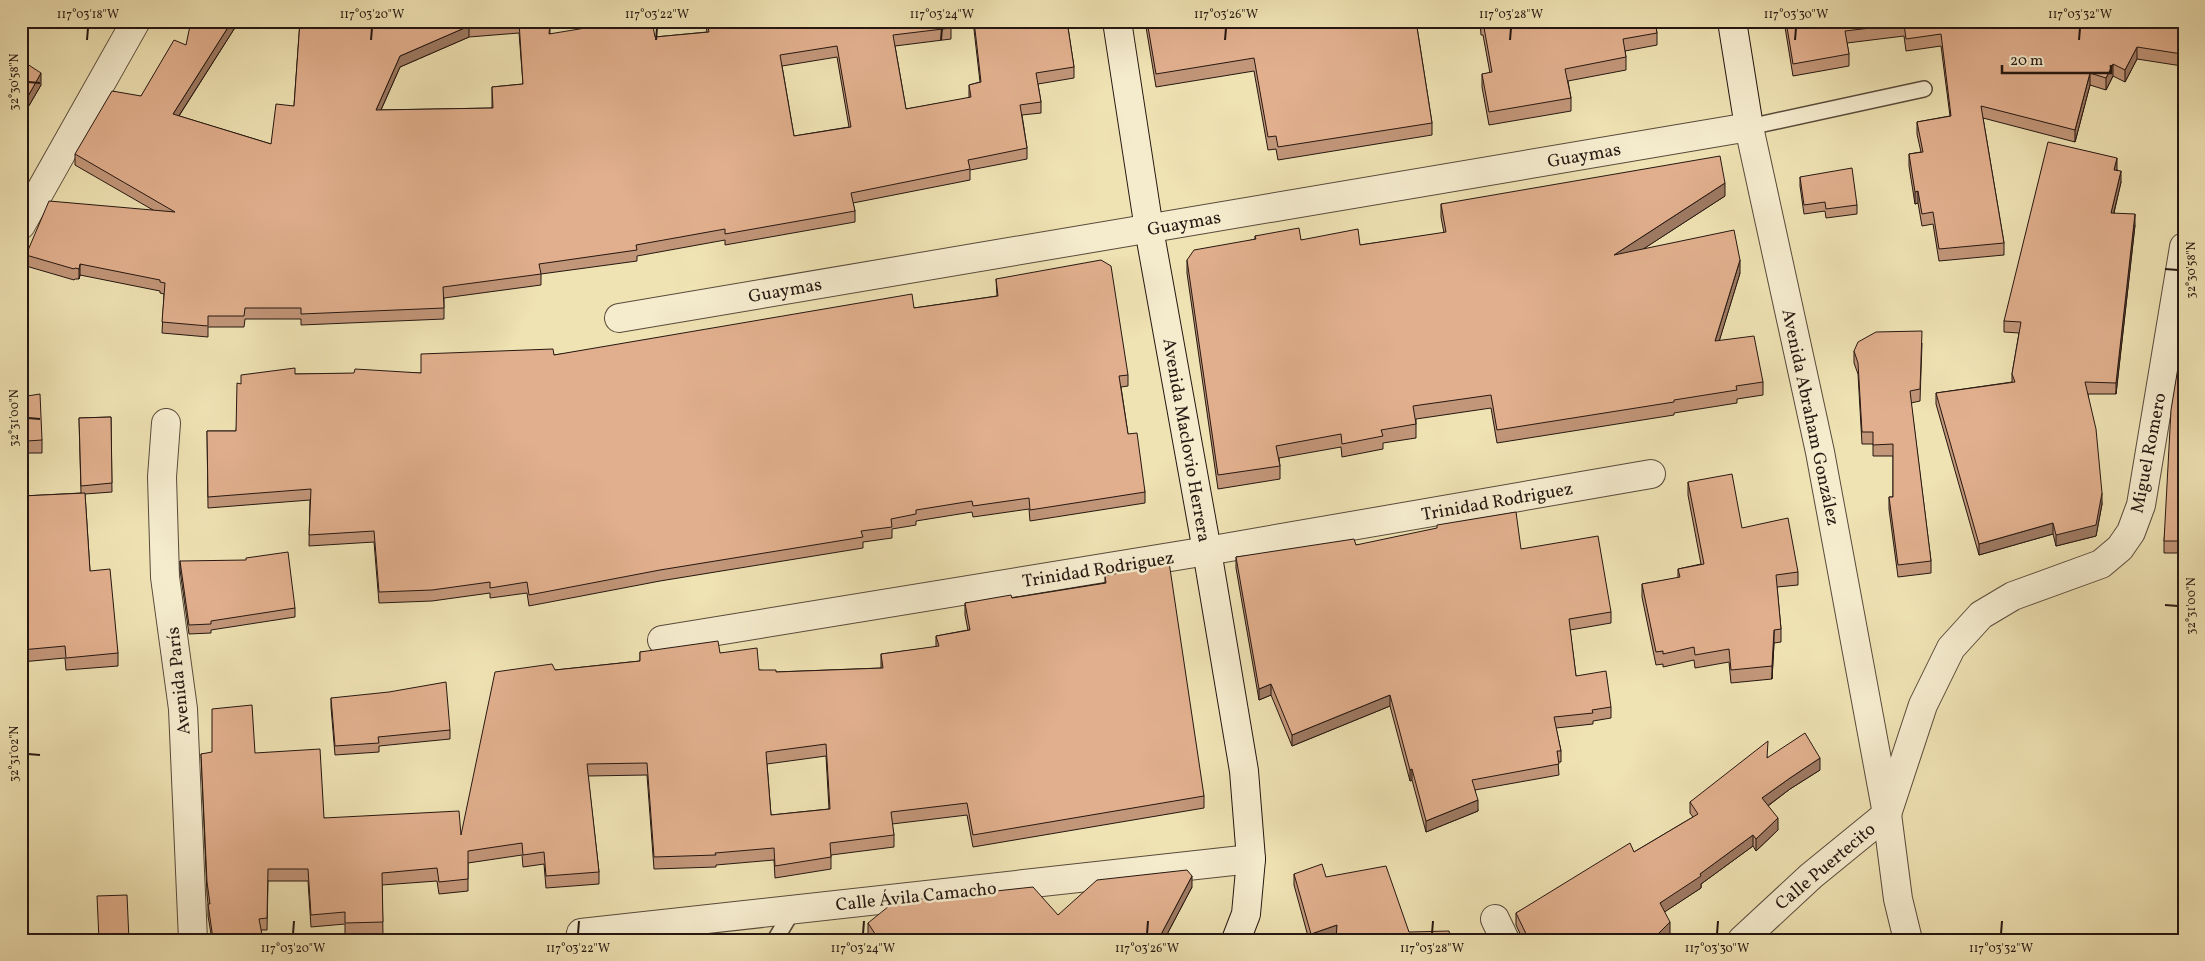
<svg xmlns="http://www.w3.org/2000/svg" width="2205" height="961" viewBox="0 0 2205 961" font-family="Vollkorn,serif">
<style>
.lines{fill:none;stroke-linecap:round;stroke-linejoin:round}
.service-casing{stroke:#584a3a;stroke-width:18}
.minor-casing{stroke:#584a3a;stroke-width:30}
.tertiary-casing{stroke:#584a3a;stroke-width:30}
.secondary-casing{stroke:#251711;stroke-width:30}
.service{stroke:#f5ecce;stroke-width:15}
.minor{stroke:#f5ecce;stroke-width:28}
.tertiary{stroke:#f5ecce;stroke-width:28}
.secondary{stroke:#f5ecce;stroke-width:28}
.wall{fill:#c29679;stroke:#251711;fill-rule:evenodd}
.shaded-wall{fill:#9e7a63;stroke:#251711}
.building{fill:#e1af8d;stroke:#251711;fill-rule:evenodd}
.ticks{fill:none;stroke:#251711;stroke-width:2}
.labels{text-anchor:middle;stroke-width:5;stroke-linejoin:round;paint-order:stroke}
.street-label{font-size:18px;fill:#251711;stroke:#f5ecce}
.neatline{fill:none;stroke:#251711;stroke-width:2}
.ticks-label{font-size:12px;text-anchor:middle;fill:#251711}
</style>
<rect width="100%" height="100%" fill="#efe2b3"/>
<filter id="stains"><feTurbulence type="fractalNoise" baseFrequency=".004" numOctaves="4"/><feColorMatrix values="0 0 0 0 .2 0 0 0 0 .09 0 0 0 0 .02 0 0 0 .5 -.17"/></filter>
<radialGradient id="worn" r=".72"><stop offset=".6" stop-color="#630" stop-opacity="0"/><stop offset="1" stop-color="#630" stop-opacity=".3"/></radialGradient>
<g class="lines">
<defs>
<g id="service">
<polyline points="1749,127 1924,89"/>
<polyline points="775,940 793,910"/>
</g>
<g id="minor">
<polyline points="21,225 136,21"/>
<polyline points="619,318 1749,127"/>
<polyline points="166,423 162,477 165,577 183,709 193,940"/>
<polyline points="662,640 1207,551 1651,474"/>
<polyline points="1495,919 1505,940"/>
<polyline points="580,940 581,933 1251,859"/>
<polyline points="1742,940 1811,876 1887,814 1923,705 1951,648 1981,615 2013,596 2101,564 2120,548 2131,532 2141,505 2184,247"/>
</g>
<polyline id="tertiary" points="1749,127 1820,452 1887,814 1898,899 1908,940"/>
<g id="secondary">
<polyline points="1117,21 1149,229 1207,551 1244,771 1251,859 1246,914 1236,940"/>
<polyline points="1732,21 1749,127"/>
</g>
</defs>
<use href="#service" class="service-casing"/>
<use href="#minor" class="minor-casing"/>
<use href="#tertiary" class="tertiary-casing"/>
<use href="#secondary" class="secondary-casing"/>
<use href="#service" class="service"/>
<use href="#minor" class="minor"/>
<use href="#tertiary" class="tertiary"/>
<use href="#secondary" class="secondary"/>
</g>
<g class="wall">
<path d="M236 21V26L179 116 271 144 294 106 300 21H550V34L655 37 707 32 705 21H950L951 28V39L895 46 906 109 969 98V85L980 82 973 21H1067L1074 67V78L1038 84 1041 102V113L1022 115 1027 148V159L970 170V180L853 203 855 211V222L725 245V240L637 256V261L541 274V285L444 298V319L301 325V319H245L244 327H208V337L162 333 164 294 160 293V291L80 275 79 279H75L74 280 26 266V255L153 210 75 165V154L141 96 186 45ZM519 33 523 84 492 87V108L381 110 400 67 469 37ZM837 57 849 127 794 136 782 66Z"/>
<polygon points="1145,21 1416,21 1432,123 1432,135 1278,160 1276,149 1268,150 1254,71 1156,87"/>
<polygon points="1480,21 1655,21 1657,33 1657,45 1625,51 1626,57 1626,70 1568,81 1571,98 1571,111 1489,125 1482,87 1482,74 1490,73 1483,35 1481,35"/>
<polygon points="1784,21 2184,21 2184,78 2182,78 2182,66 2137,59 2125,82 2113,76 2106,90 2090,85 2075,142 1983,118 2004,243 2004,255 1939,261 1933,224 1922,226 1918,203 1915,204 1909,166 1909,154 1921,152 1917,134 1917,122 1950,116 1941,46 1906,51 1904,36 1847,43 1849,54 1849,66 1793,76"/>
<polygon points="21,60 41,85 27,109 21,106"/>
<polygon points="2117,169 2117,171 2121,182 2114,213 2135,225 2116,394 2088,394 2102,504 2096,536 2056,546 2053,534 1979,555 1936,404 1936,393 2012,382 2012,374 2019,333 2004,332 2004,321"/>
<polygon points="1800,177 1857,205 1857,214 1826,218 1825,211 1804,214 1800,186"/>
<polygon points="1725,196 1643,249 1740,273 1719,341 1763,382 1763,395 1737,399 1737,403 1674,413 1674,415 1497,443 1491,408 1416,419 1416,438 1383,443 1383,449 1342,457 1341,447 1279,458 1280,466 1280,479 1218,489 1187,273 1187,260 1255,239 1255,236 1360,245 1444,233 1441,217 1441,204"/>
<polygon points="996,279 1128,375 1128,386 1121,387 1128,434 1145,492 1145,503 1030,521 1029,509 973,517 972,512 916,521 916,525 892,529 892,538 863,542 863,548 660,581 529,606 527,593 490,598 490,593 432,601 379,603 374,542 309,546 310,500 208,508 207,431 236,431 241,384 295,374 421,373 554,355 914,308 997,296"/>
<polygon points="2184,331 2184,553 2164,553 2164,541"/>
<polygon points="1922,343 1920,401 1911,403 1931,561 1931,573 1898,577 1889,509 1889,497 1893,497 1893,456 1873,456 1873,444 1862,444 1858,374 1854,363 1854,351"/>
<polygon points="21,397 42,440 42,453 27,453 23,496 81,493 79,418 111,417 112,492 85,494 90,571 118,653 118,666 66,670 65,658 21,662"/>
<polygon points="1688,482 1742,528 1798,572 1798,585 1777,587 1781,629 1781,642 1774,643 1772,679 1731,683 1729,662 1695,668 1694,660 1663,667 1663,664 1656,665 1642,597 1642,584 1678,578 1678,569 1701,564 1688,495"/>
<polygon points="1356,545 1521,549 1611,612 1611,623 1570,630 1576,676 1611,707 1611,718 1593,721 1593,724 1556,728 1561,751 1561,762 1558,762 1559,775 1475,790 1478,811 1426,832 1412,780 1410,781 1390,706 1292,746 1271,695 1259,700 1236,568 1236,557"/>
<polygon points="180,561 295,608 295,617 211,630 211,633 189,634 180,570"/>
<path d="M1105 576 1204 796V808L973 847 967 815 892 824 894 835V847L831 855V869L775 878 774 860 716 865V867L654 869 647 775 588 776 599 872V884L546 888 544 864 523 867 522 855 468 863V891L439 894 437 881 382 885 383 934 345 935V924L311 927 308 881H268L267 930H261L263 940H212L208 916V904L207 894 201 754 255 753 324 818 461 835 555 670 640 661V652L720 653 759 670 776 672 881 668V654L936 647V636L968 630 965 615V603L1012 598 1105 583ZM826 756 829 809 771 815 767 764Z"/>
<polygon points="331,698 450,730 450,739 379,746 379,752 335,755 331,707"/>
<polygon points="1767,757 1820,770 1790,789 1768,806 1778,830 1756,851 1753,846 1701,884 1701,888 1664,912 1670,934 1664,940 1523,940 1516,925 1516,913 1634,852 1693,817 1690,813 1690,802"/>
<polygon points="1294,874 1326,877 1409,932 1336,937 1328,940 1309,940 1294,885"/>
<polygon points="1192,887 1164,940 871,940 868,935 868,923 1058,915"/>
</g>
<g class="shaded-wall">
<polygon points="232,21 236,21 236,26 173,125 173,114"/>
<polygon points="469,26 469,37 400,67 376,121 376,110 400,56"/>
<polygon points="2137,47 2137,59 2125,82 2125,70"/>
<polygon points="2113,64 2113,76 2106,90 2106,78"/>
<polygon points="41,73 41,85 27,109 27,98"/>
<polygon points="2090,73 2090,85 2075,142 2075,130"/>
<polygon points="2117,158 2117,169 2114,181 2114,170"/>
<polygon points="2121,171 2121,182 2111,224 2111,213"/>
<polygon points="1725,183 1725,196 1614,268 1614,255"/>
<polygon points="1918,191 1918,203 1915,204 1915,192"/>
<polygon points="2135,214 2135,225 2116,394 2116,383"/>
<polygon points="1740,260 1740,273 1715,355 1715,341"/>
<polygon points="80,264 80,275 79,279 79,269"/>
<polygon points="27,441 27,453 22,508 22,496"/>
<polygon points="2102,493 2102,504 2096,536 2056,546 2056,535"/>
<polygon points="2053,523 2053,534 1979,555 1979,544"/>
<polygon points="1774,630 1774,643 1772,679 1772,666"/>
<polygon points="1271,684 1271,695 1259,700 1259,689"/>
<polygon points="1390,695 1390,706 1292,746 1292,735"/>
<polygon points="1820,758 1820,770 1790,789 1762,810 1762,798 1790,778"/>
<polygon points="1412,769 1412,780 1410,781 1410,770"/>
<polygon points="1478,800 1478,811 1426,832 1426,821"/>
<polygon points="1778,818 1778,830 1756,851 1756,839"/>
<polygon points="1753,835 1753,846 1701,884 1701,888 1660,915 1660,903"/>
<polygon points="1192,876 1192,887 1164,940 1158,940"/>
<polygon points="1670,922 1670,934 1664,940 1652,940"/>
<polygon points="1337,925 1337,937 1328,940 1311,940 1311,934"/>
</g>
<g class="building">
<path d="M191 21H232L173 114 271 144 276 104 294 106 300 21H550L549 34 628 21H652L655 37 709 32 707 21H950L951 28 893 35 906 109 971 97 969 85 981 82 974 21H1067L1074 67 1036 73 1041 102 1020 105 1027 148 968 160 970 169 851 193 855 211 725 234V229L636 245 637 250 539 264 541 274 443 287 444 308 301 314V308H245L244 316H208V326L162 322 165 283 160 282V280L80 264 79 269 75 268 74 269 26 255 49 201 175 212 75 154 112 91 141 96 174 40 186 45ZM519 22 523 84 492 87 493 108 376 110 400 56 469 26ZM837 46 851 127 794 136 780 55Z"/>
<polygon points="1147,21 1416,21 1432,123 1278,147 1276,136 1268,137 1254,58 1156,74"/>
<polygon points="1481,21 1655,21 1657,33 1623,39 1626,57 1565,69 1571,98 1489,112 1482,74 1492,72 1483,22 1481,22"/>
<polygon points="1786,21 2184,21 2184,66 2182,66 2182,54 2137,47 2125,70 2113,64 2106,78 2090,73 2075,130 1981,106 2004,243 1939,249 1933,212 1922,214 1918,191 1915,192 1909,154 1923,152 1917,122 1951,116 1941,34 1906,39 1904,24 1845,31 1849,54 1793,64"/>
<polygon points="21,60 41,73 27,98 21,94"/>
<polygon points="2048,142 2117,158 2114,170 2121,171 2111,213 2135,214 2116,383 2085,382 2096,429 2102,493 2096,525 2056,535 2053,523 1979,544 1936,393 2015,382 2012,374 2021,322 2004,321"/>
<polygon points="1720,156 1725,183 1614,255 1734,230 1740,260 1715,341 1754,336 1763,382 1736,386 1737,390 1674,400 1674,402 1497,430 1491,395 1413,406 1416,424 1381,430 1383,436 1342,444 1341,434 1276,446 1280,466 1218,475 1187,260 1194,250 1256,239 1255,236 1299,228 1301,240 1358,229 1360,245 1446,232 1441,204"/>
<polygon points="1852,168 1857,205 1826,209 1825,202 1804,205 1800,177"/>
<polygon points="1101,260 1111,266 1128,375 1119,376 1128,434 1137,433 1145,492 1030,510 1029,498 973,506 972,501 916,510 916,514 891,519 892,527 861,531 863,537 660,570 529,595 527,582 490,588 490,582 432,590 379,592 374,531 309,535 311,489 208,497 207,431 236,431 237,383 241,384 241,375 295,368 295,374 354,373 355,369 421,373 421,354 553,349 554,355 912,294 914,308 998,296 996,279"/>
<polygon points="1922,331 1920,389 1910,391 1931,561 1898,565 1889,497 1893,497 1893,444 1873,445 1873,432 1862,432 1858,363 1854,351 1858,342 1876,332"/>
<polygon points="2184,331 2184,541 2164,541 2171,410"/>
<polygon points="40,394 42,440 27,441 22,496 85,493 90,571 110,569 118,653 66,658 65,646 21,650 21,397"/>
<polygon points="111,417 112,483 81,486 79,418"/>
<polygon points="1732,474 1742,528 1788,518 1798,572 1776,575 1781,629 1774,630 1772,666 1731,670 1729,649 1695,655 1694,647 1663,654 1663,651 1656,652 1642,584 1680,577 1678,569 1704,564 1688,482"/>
<polygon points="1516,512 1521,549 1598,536 1611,612 1569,619 1576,676 1606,671 1611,707 1592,710 1593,713 1554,717 1561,751 1557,751 1559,764 1472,780 1478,800 1426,821 1412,769 1410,770 1390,695 1292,735 1271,684 1259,689 1236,557 1354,539 1356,545 1437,528 1437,525"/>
<polygon points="288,552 295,608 211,621 211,624 189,625 180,561 246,560 246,558"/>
<path d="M1169 562 1204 796 973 835 967 803 891 812 894 835 830 843 831 857 775 866 774 848 715 853 716 855 654 857 647 763 587 764 599 872 546 876 544 852 523 855 522 843 468 851V879L439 882 437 868 382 873 383 922 345 923V912L311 915 308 869H268L267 918 259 919 263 940H231L232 936 213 939 208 904H210L207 882 201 754 212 752V709L252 705 255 753 320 749 324 818 459 811 461 835 495 672 552 664 555 670 640 661V652L718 641 720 653 757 648 759 670H776V672L883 668 881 654 939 646 936 636 970 630 965 603 1011 595 1012 598 1106 583 1105 576ZM826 744 830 809 771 815 766 752Z"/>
<polygon points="446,682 450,730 378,737 379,743 335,746 331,698 389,692"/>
<polygon points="1805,733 1820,758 1790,778 1762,798 1778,818 1756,839 1753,835 1700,874 1701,876 1660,903 1670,922 1652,940 1529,940 1516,913 1630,843 1634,852 1698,814 1690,802 1768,741 1767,758"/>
<polygon points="1322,864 1326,877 1386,866 1409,932 1449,931 1451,940 1336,940 1337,925 1311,934 1294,874"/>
<polygon points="1187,870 1192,876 1158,940 879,940 868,923 894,902 1033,887 1058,915 1097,880"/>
<polygon points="127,895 129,940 99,940 97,896"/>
<polygon points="669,934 669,935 756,939 611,940 611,939"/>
</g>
<path class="ticks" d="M87 40 88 28M371 40 372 28M656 40 657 28M941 40 942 28M1225 40 1226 28M1510 40 1511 28M1795 40 1796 28M2079 40 2080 28M28 82 40 83M2165 269 2178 270M28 418 40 419M2165 605 2178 606M28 754 40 755M293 934 294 921M578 934 579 921M863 934 864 921M1147 934 1148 921M1432 934 1433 921M1717 934 1718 921M2001 934 2002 921"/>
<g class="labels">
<g class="street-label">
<text transform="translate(1584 155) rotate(-10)" y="6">Guaymas</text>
<text transform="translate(1184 223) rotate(-10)" y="6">Guaymas</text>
<text transform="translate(785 290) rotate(-10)" y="6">Guaymas</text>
<text transform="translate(1811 417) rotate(78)" y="6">Avenida Abraham González</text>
<text transform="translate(1187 440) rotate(80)" y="6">Avenida Maclovio Herrera</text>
<text transform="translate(2148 453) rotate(-79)" y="6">Miguel Romero</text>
<text transform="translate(1497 501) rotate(-10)" y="6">Trinidad Rodriguez</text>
<text transform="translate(1098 569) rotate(-9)" y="6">Trinidad Rodriguez</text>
<text transform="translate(178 681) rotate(-96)" y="6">Avenida París</text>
<text transform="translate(1825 866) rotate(-40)" y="6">Calle Puertecito</text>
<text transform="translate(916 896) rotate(-6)" y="6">Calle Ávila Camacho</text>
</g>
</g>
<rect width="2205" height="961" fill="none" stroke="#efe2b3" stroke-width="55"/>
<path d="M2002 65v8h109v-8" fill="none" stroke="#251711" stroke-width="2.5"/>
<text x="2010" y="65" font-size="15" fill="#251711" stroke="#f5ecce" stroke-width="4" paint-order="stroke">20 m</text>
<rect x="28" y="28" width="2150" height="906" class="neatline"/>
<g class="ticks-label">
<text x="88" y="18">117°03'18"W</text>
<text x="372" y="18">117°03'20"W</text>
<text x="657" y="18">117°03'22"W</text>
<text x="942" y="18">117°03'24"W</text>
<text x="1226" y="18">117°03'26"W</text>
<text x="1511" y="18">117°03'28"W</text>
<text x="1796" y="18">117°03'30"W</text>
<text x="2080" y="18">117°03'32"W</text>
<text transform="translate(14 82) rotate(-90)" y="4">32°30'58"N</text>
<text transform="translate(2191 270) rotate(-90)" y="4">32°30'58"N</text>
<text transform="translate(14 418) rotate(-90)" y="4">32°31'00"N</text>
<text transform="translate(2191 606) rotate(-90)" y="4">32°31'00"N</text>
<text transform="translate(14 754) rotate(-90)" y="4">32°31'02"N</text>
<text x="293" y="952">117°03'20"W</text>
<text x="578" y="952">117°03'22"W</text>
<text x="863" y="952">117°03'24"W</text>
<text x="1147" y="952">117°03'26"W</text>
<text x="1432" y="952">117°03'28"W</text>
<text x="1717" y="952">117°03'30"W</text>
<text x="2001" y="952">117°03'32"W</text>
</g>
<rect width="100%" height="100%" filter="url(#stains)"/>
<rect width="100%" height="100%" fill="url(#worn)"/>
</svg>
